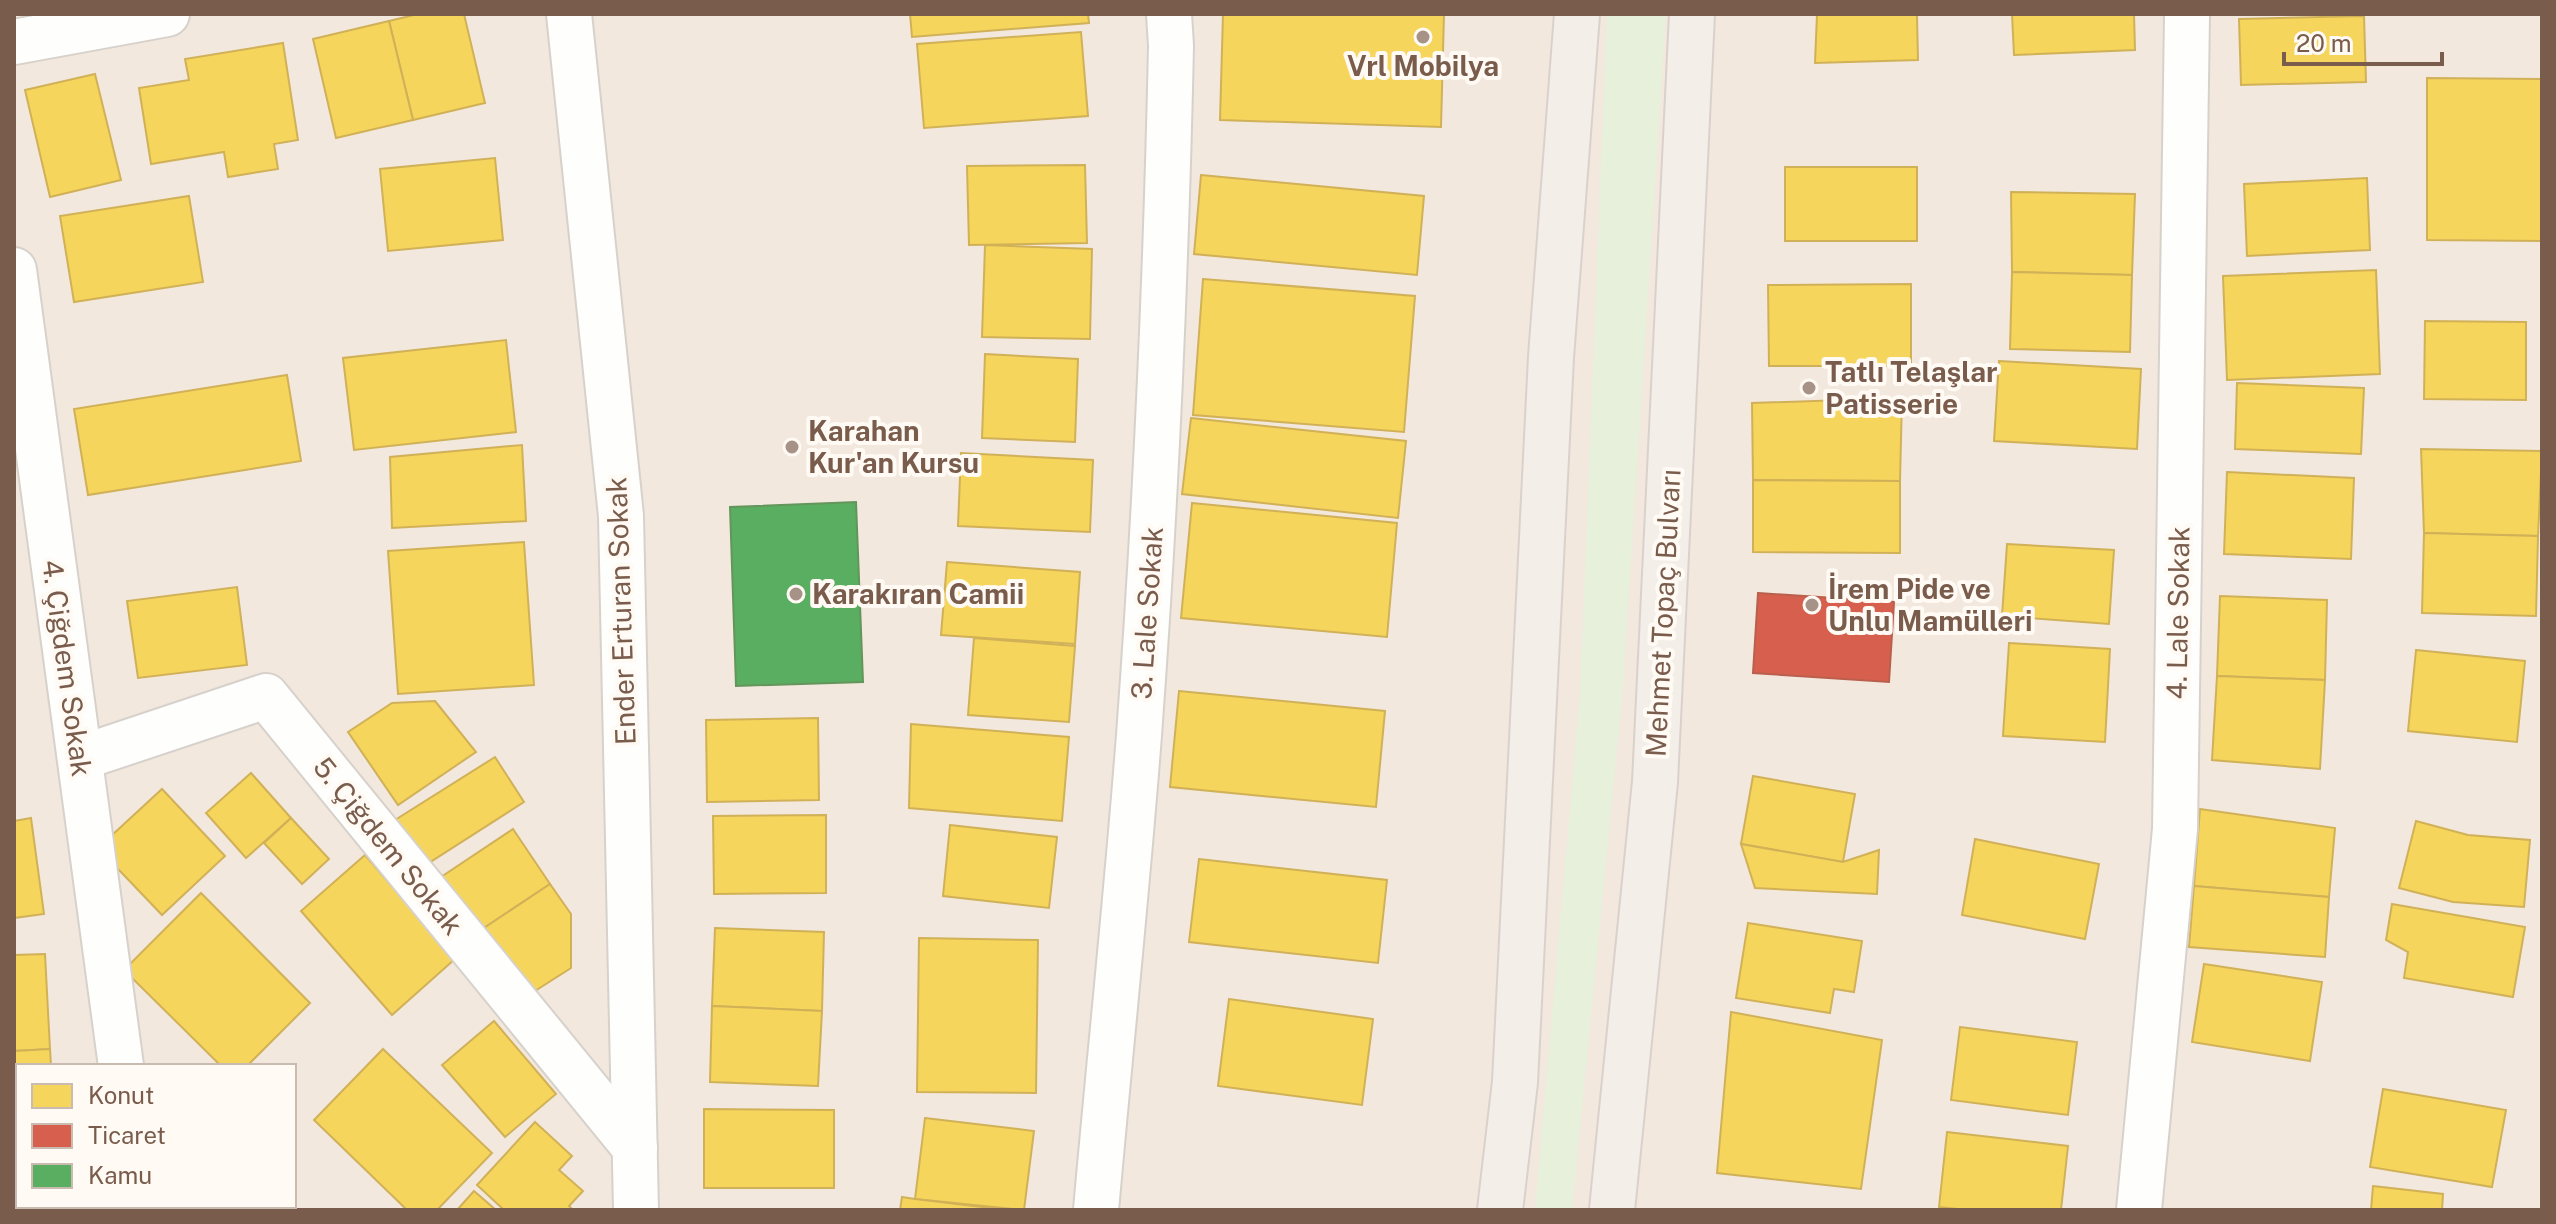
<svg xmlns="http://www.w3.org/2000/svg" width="2556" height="1224" viewBox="0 0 2556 1224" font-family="'Public Sans',sans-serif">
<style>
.residential{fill:#f2e8de;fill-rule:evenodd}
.green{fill:#e7f0db}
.homes{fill:#f6d55c;stroke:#d1b158;stroke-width:2}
.shops{fill:#d6604d;stroke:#ba5f4d;stroke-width:2}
.public{fill:#5aae61;stroke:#64955b;stroke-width:2}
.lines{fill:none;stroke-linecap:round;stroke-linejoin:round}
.minor-casing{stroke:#d7d1cb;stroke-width:48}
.major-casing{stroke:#dad1cc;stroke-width:48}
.minor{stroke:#fefefd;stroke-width:44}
.major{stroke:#f3eee8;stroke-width:44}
.poi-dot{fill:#a69286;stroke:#fffaf3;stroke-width:3}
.labels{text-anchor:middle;stroke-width:8;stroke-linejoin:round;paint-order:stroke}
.poi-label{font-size:28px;font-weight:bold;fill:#7a5c4d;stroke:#fffaf3;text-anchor:start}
.street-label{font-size:28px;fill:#7a5c4d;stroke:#fffaf3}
</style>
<rect width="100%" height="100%" fill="#f9f5f0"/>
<path class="residential" d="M14 14H2542V1210H14ZM18 1066H294V1206H18Z"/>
<polygon class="green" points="1607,14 1666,14 1622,698 1572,1210 1535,1210 1580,694"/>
<g class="homes">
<polygon points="418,14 464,14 485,103 413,120 389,21"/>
<polygon points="910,14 1088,14 1089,23 912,37"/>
<polygon points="1223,14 1444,14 1441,127 1220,120"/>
<polygon points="1817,14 1917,14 1918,60 1815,63"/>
<polygon points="2012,14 2134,14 2135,50 2014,55"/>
<polygon points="2364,16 2366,82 2241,85 2239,19"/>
<polygon points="389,21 413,120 336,138 313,39"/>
<polygon points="1081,32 1088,116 924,128 917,44"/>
<polygon points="283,43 298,140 274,144 278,169 228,177 224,152 151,164 139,88 189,80 185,59"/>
<polygon points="95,74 121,180 50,197 25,90"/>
<polygon points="2427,78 2542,79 2542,241 2427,240"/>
<polygon points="495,158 503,240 388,251 380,169"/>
<polygon points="1085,165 1087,243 969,245 967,166"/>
<rect x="1785" y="167" width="132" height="74"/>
<polygon points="1201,175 1424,196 1417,275 1194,254"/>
<polygon points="2367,178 2370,250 2247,256 2244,184"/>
<polygon points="2011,192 2135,194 2132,275 2012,272"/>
<polygon points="189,196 203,282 74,302 60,216"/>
<polygon points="985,245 1092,249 1090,339 982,337"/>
<polygon points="2376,270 2380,374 2227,380 2223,276"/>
<polygon points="2012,272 2132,275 2130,352 2010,349"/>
<polygon points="1203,279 1415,296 1404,432 1193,415"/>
<polygon points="1911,284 1911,366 1769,366 1768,285"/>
<polygon points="2425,321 2526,322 2526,400 2424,399"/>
<polygon points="506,340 516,432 354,450 343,358"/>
<polygon points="985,354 1078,359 1075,442 982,438"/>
<polygon points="1999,361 2141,369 2137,449 1994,441"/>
<polygon points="287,375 301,461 88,495 74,409"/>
<polygon points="2237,383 2364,388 2361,454 2235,449"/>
<polygon points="1902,398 1900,481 1753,480 1752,403"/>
<polygon points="1191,418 1406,441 1398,518 1182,494"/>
<polygon points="522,445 526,521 392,528 390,457"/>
<polygon points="2421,449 2542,451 2538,536 2424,533"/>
<polygon points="961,453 1093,460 1090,532 958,526"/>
<polygon points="2227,472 2354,478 2351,559 2224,554"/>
<polygon points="1753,480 1900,481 1900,553 1753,552"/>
<polygon points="1192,503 1397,523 1387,637 1181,618"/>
<polygon points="2424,533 2538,536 2536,616 2422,613"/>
<polygon points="524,542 534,685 398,694 388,551"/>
<polygon points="2007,544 2114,550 2109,624 2002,616"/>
<polygon points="947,562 1080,572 1075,644 941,635"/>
<polygon points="237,587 247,665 138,678 127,601"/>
<polygon points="2220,596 2327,600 2325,680 2217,676"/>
<polygon points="974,638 1075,646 1069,722 968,715"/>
<polygon points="2009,643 2110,649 2105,742 2003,736"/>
<polygon points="2416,650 2525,661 2517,742 2408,731"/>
<polygon points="2217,676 2325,680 2320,769 2212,760"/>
<polygon points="1179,691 1385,711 1376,807 1170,787"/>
<polygon points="435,701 476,752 398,805 348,732 392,703"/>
<polygon points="818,718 819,800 707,802 706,720"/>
<polygon points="911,724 1069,737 1062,821 909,808"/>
<polygon points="495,757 524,802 424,866 395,820"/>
<polygon points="251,773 291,818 246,858 206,813"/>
<polygon points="1753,776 1855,794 1843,862 1741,844"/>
<polygon points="162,789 225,856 162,915 98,848"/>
<polygon points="2200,809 2335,828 2329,897 2194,886"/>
<polygon points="826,815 826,893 714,894 713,816"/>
<polygon points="31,818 44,914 14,918 14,821"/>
<polygon points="291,818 329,859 302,884 264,843"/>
<polygon points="2416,821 2468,835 2530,840 2524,907 2453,902 2399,888"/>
<polygon points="950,825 1057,837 1049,908 943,896"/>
<polygon points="513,829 550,884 478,932 441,877"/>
<polygon points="1975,839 2099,864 2085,939 1962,915"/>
<polygon points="1741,844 1843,862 1879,850 1877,894 1755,888"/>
<polygon points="365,855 455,959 392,1015 301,911"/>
<polygon points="1199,859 1387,880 1378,963 1189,942"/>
<polygon points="550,884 571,914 571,968 524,998 478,932"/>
<polygon points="2194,886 2329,897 2325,957 2189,947"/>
<polygon points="201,893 310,1003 247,1066 221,1066 124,970"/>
<polygon points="2392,904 2525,927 2513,997 2404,978 2408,952 2386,940"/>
<polygon points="1748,923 1862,941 1854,992 1834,989 1830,1013 1736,998"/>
<polygon points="715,928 824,932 822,1011 712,1006"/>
<polygon points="919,938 1038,940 1036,1093 917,1092"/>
<polygon points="45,954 50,1049 14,1051 14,955"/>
<polygon points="2204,964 2322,982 2310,1061 2192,1042"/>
<polygon points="1229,999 1373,1019 1362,1105 1218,1086"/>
<polygon points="712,1006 822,1011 818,1086 710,1082"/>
<polygon points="1731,1012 1882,1040 1861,1189 1717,1173"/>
<polygon points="494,1021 556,1094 505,1137 442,1065"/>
<polygon points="1960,1027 2077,1042 2068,1115 1951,1100"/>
<polygon points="50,1049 51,1066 18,1066 18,1150 14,1151 14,1051"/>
<polygon points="383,1049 492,1153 437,1210 407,1210 314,1120"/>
<polygon points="2383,1089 2506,1110 2492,1187 2370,1167"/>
<polygon points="704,1109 834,1110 834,1188 704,1188"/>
<polygon points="925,1118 1034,1131 1024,1210 915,1199"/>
<polygon points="535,1122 572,1156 559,1170 583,1191 569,1206 573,1210 504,1210 477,1185"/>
<polygon points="1947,1132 2068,1146 2061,1210 1967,1210 1939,1207"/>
<polygon points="2373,1186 2443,1194 2442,1210 2371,1210"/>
<polygon points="18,1187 18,1206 82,1206 83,1210 14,1210 14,1188"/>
<polygon points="474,1191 496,1210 457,1210"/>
<polygon points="902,1197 915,1199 1007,1210 900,1210"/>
<polygon points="183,1206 276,1206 277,1210 183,1210"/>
</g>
<polygon class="shops" points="1758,593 1894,602 1889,682 1753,673"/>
<polygon class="public" points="856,502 863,682 736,686 730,507"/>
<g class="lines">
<defs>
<g id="minor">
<polyline points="569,14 621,516 636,1210"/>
<polyline points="14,42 167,14"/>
<polyline points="14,270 121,1066"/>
<polyline points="80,758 266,696 635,1148"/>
<polyline points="140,1206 141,1210"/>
<path d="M1096 1210C1110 1052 1127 893 1139 735 1156 505 1166 276 1171 46L1169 14"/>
<polyline points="2139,1210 2175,829 2187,14"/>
</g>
<g id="major">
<polyline points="1500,1210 1515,1082 1551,357 1577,14"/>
<polyline points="1612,1210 1655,782 1692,14"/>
</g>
</defs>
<use href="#minor" class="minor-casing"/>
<use href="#major" class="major-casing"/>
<use href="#minor" class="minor"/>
<use href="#major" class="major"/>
</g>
<g class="poi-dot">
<circle cx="1423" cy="37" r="8"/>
<circle cx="1809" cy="388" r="8"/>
<circle cx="792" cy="447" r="8"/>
<circle cx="796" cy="594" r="8"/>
<circle cx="1812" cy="605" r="8"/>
</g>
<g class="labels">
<g class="poi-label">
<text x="1423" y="76" text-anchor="middle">Vrl Mobilya</text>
<text x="1825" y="382">Tatlı Telaşlar<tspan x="1825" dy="32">Patisserie</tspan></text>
<text x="808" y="441">Karahan<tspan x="808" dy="32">Kur'an Kursu</tspan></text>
<text x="1828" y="599">İrem Pide ve<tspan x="1828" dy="32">Unlu Mamülleri</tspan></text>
<text x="812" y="604">Karakıran Camii</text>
</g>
<g class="street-label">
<text transform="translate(621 611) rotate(-92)" y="10">Ender Erturan Sokak</text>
<text transform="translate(1147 613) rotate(-86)" y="10">3. Lale Sokak</text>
<text transform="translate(1663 613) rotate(-87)" y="10">Mehmet Topaç Bulvarı</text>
<text transform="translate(2178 613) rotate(-89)" y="10">4. Lale Sokak</text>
<text transform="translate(67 668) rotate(82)" y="10">4. Çiğdem Sokak</text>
<text transform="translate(388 846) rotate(51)" y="10">5. Çiğdem Sokak</text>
</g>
</g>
<rect width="2556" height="1224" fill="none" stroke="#7a5c4d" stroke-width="32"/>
<rect x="16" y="1064" width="280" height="144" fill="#fffaf3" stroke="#cabbb1" stroke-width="2"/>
<rect x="32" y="1084" width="40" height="24" fill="#f6d55c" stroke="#cabbb1" stroke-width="2"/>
<text x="88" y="1104" font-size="24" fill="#7a5c4d">Konut</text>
<rect x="32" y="1124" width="40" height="24" fill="#d6604d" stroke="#cabbb1" stroke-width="2"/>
<text x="88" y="1144" font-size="24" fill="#7a5c4d">Ticaret</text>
<rect x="32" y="1164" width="40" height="24" fill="#5aae61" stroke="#cabbb1" stroke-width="2"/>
<text x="88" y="1184" font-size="24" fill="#7a5c4d">Kamu</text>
<path d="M2284 52v12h158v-12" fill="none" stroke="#7a5c4d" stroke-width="4"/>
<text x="2296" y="52" font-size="24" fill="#7a5c4d" stroke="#fffaf3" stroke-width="6" paint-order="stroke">20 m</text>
</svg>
